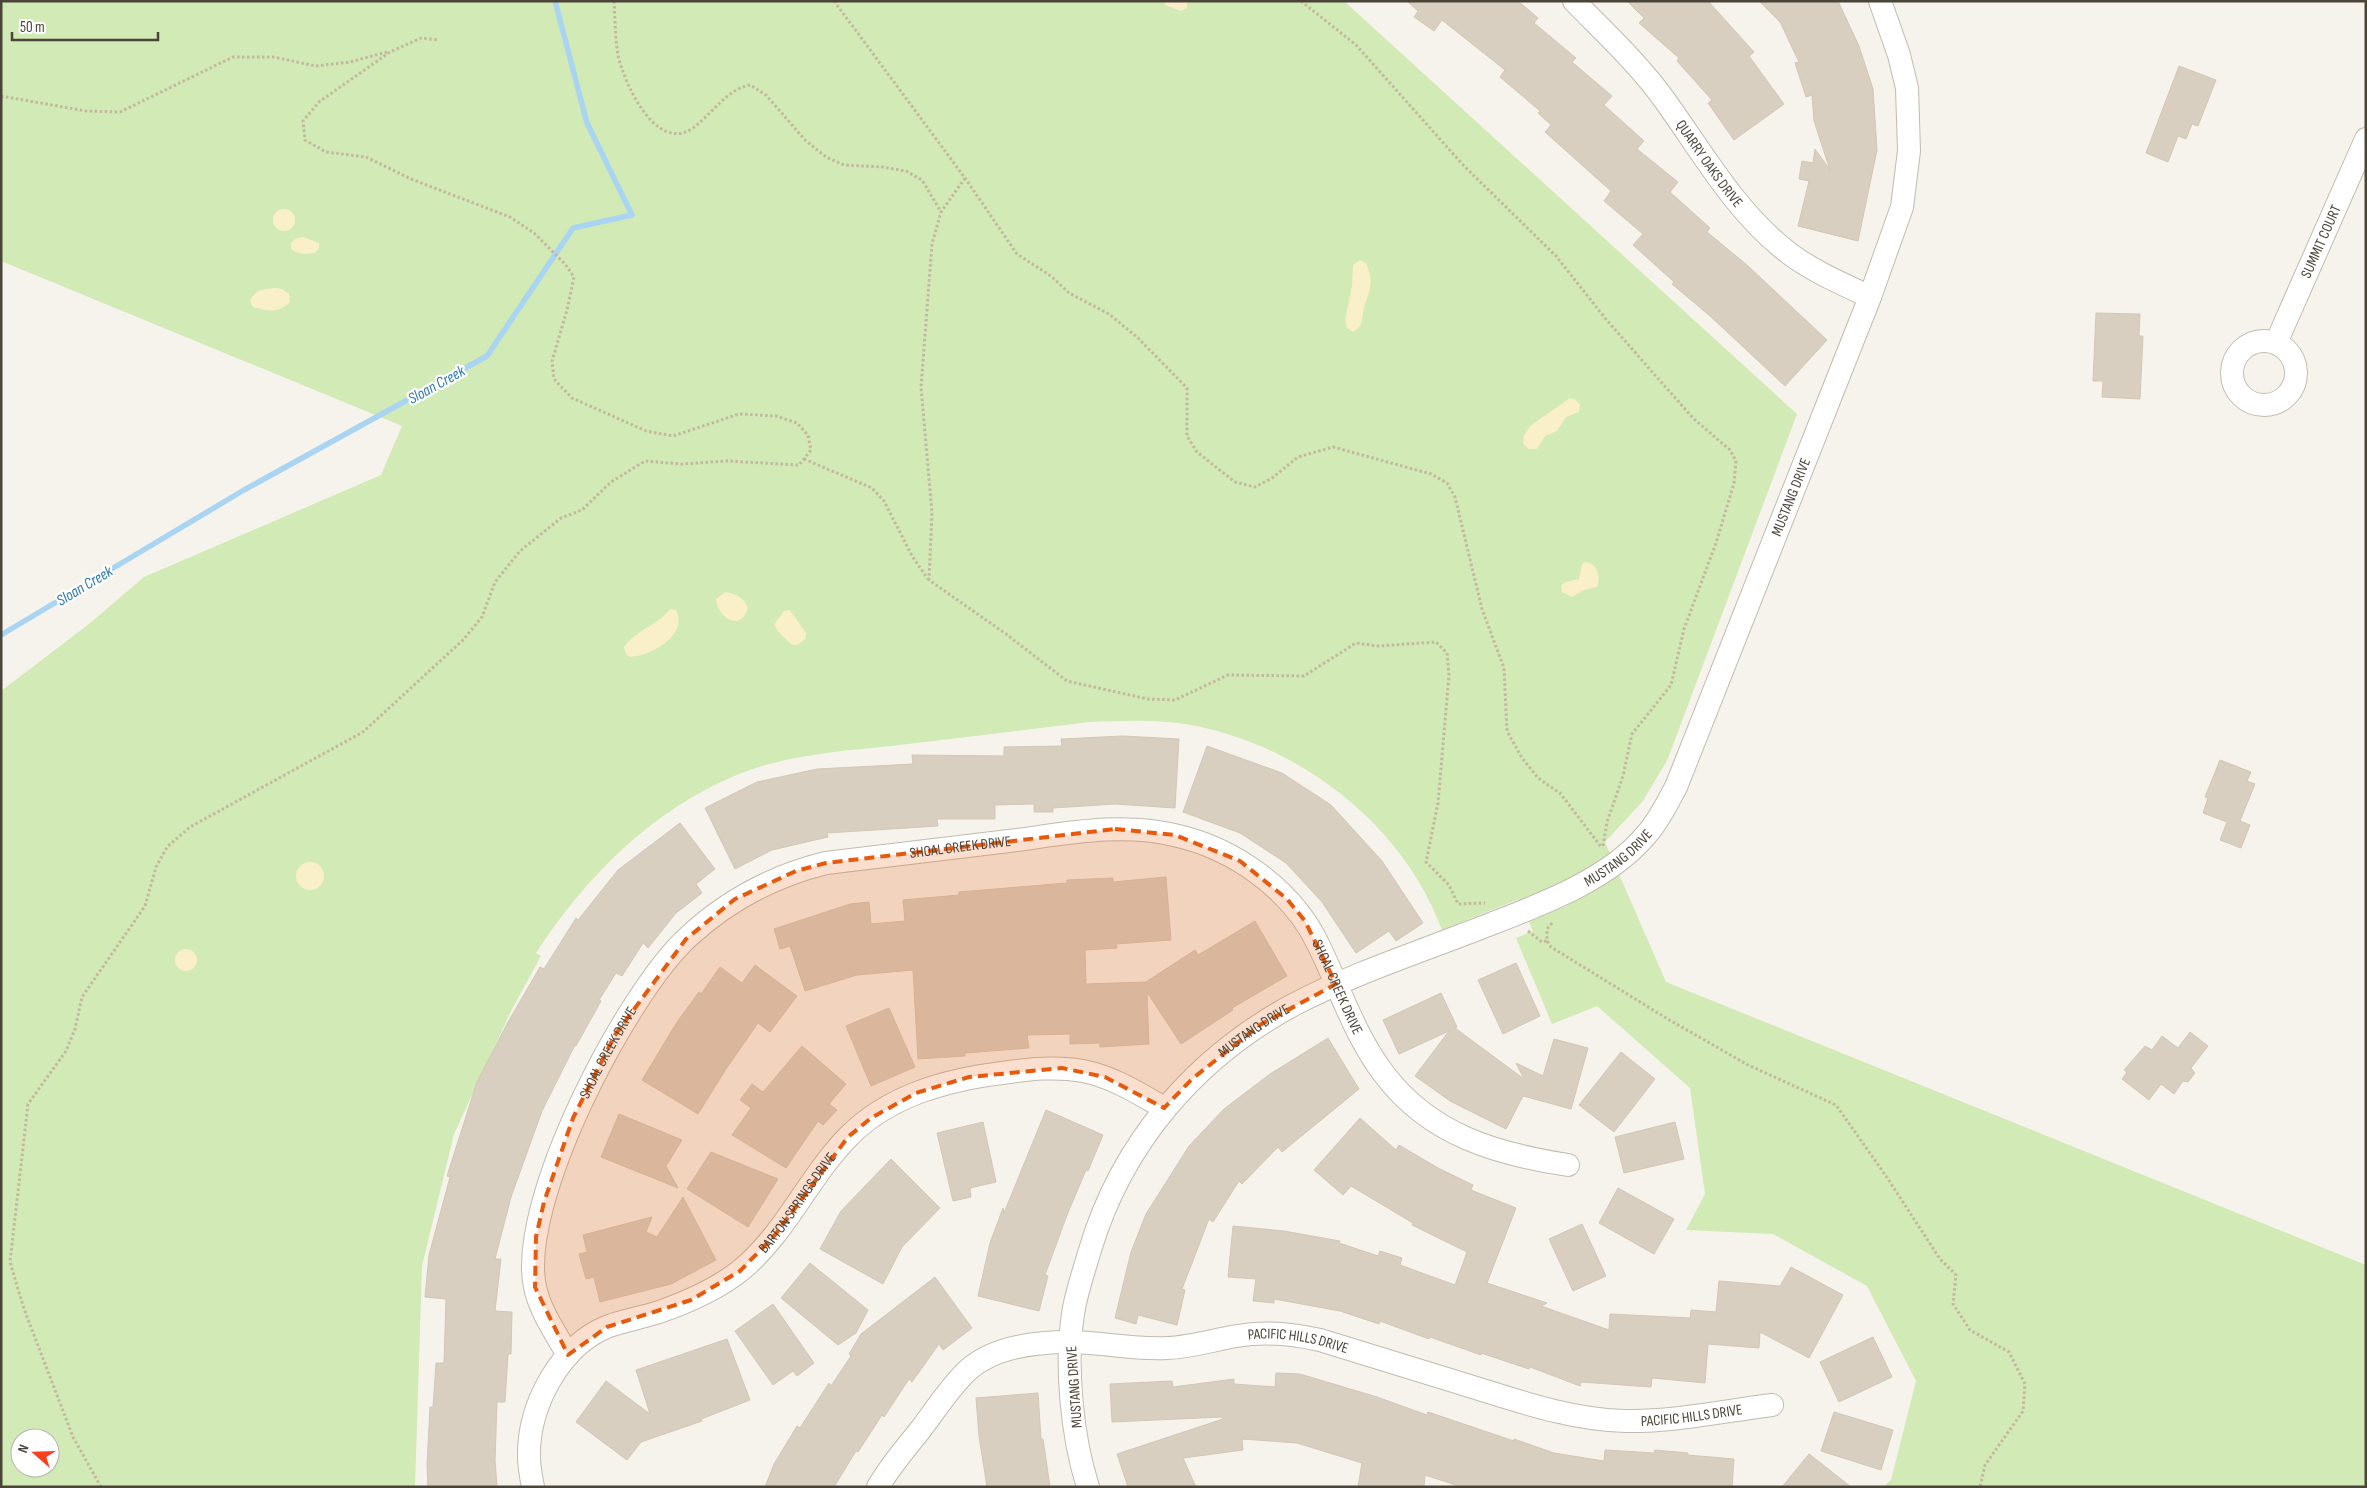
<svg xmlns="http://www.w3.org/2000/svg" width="2367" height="1488" viewBox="0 0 2367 1488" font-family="'Sofia Sans Condensed',sans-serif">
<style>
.green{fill:#d2eab5;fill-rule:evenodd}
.sand{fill:#f9efc9}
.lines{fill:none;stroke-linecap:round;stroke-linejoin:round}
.stream{stroke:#a9d4f2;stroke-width:5.5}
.building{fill:#d8cfc1;stroke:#d3c7b4}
.minor-casing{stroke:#c2bbae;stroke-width:24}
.path{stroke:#c4b79f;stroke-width:3;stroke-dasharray:2.5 2.5;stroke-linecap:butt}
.minor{stroke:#fff;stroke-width:22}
.marked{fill:#e8590c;fill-opacity:0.2;stroke:#e8590c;stroke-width:4;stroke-dasharray:10 6;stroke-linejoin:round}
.labels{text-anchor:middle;stroke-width:4.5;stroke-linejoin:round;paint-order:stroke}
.street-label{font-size:15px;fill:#4b4439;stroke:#fff}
.water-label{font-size:16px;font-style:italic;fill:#2e7ab2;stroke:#fff}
</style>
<rect width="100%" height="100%" fill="#f6f3ec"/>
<path class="green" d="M1 1H1344L1797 414 1667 761 1642 802 1605 842 1666 982 2366 1265V1487H1883L1891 1480 1916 1381 1867 1286 1773 1234 1686 1230 1705 1194 1690 1088 1597 1006 1552 1024 1516 938 1533 931 1519 899 1442 930C1403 823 1296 742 1185 724 1154 719 1121 721 1090 722 1024 730 957 738 891 746 841 751 787 755 739 774 653 809 586 876 536 953L541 956 512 1009 454 1134 422 1266 415 1487H1V691L89 624 144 577 381 475 402 426 1 261ZM20 1438H50V1468H20Z"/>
<g class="sand">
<polygon points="1164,1 1187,1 1187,8 1181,11 1165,5"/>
<circle cx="284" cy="220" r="11"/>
<path d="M303 237 319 243V248L315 253C307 254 296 255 291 248V243L295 239Z"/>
<path d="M1360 260 1366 263C1375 285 1369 289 1364 309 1361 320 1364 326 1353 332L1347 328 1345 320 1352 286 1353 265Z"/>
<path d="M275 288 282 289 289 294 290 302C279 313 267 312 253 307L250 301C256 288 263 290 275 288Z"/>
<polygon points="1570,398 1576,400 1580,405 1579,412 1566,417 1557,431 1545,436 1537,449 1529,449 1523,444 1524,435 1530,426"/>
<path d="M1585 562C1598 563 1601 577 1597 587L1584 590 1572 597 1562 592 1561 586 1565 582 1579 579 1582 564Z"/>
<path d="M725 592C736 594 744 597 748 608 741 632 718 619 716 599Z"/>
<path d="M670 609 676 610C689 635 651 656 630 657L626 654 624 647C637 629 657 626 670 609Z"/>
<path d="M790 610 806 633V638L798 645H793C785 639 778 633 774 624L784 611Z"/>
<circle cx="310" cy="876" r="14"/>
<circle cx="186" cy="960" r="11"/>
</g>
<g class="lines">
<polyline class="stream" points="1,635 244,490 487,356 573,228 632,215 587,123 555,1"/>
</g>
<g class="building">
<polygon points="1407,1 1518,1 1538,18 1534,23 1576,58 1572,62 1612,96 1604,105 1644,141 1637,149 1678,182 1670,192 1710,228 1707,232 1747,265 1827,340 1785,386 1710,316 1672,284 1674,282 1633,245 1643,234 1604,201 1611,191 1545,132 1551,125 1538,113 1540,111 1500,77 1505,70 1442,20 1434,31 1414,17 1418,11"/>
<polygon points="1627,1 1708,1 1754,52 1749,56 1784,104 1734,140 1708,103 1712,100 1677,61 1679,58 1639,23 1644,18"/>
<polygon points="1759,1 1838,1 1859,46 1873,89 1877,150 1858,241 1798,226 1809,181 1799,179 1802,161 1813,163 1815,149 1830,170 1814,121 1812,95 1806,97 1795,63 1799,62 1780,22"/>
<polygon points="2179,66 2216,80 2198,126 2192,124 2186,139 2178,136 2168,162 2146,153"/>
<polygon points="2096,313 2140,314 2139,336 2143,336 2140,399 2102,397 2103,381 2093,381"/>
<polygon points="1123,736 1179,739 1175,808 1115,804 1053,808 1053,812 1034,812 1034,804 995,805 995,819 937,819 938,826 827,833 828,837 772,850 735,869 705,808 757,782 817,769 913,764 912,755 1004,756 1004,747 1062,746 1061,739"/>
<polygon points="1207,746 1282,773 1331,805 1382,861 1423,923 1396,941 1389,931 1356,953 1322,902 1286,863 1240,833 1183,812"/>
<polygon points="2220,760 2251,772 2247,781 2255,784 2240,821 2250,825 2241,848 2220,840 2227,822 2203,813 2208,798 2205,797"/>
<polygon points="680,823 715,869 696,884 702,893 676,913 648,948 643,943 622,976 616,973 599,1000 601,1001 576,1046 575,1045 542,1111 511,1197 495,1259 501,1259 495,1311 512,1312 511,1354 508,1354 505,1402 497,1402 495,1460 497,1487 428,1487 427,1465 430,1407 433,1407 436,1363 444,1363 446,1299 425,1297 429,1255 450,1177 447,1176 477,1082 508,1022 540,967 544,969 576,918 578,920 618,870"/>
<polygon points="1166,877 1171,940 1116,944 1117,948 1085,950 1086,984 1146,982 1195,950 1198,955 1255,921 1287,976 1232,1008 1233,1010 1181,1044 1147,992 1149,1044 1100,1047 1100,1043 1070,1044 1070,1034 1027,1035 1029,1048 965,1053 965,1056 918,1059 913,970 857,975 805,991 790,946 780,949 774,929 850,904 869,902 871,924 905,921 903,900 959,895 959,892 1067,883 1067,880 1113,878 1113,882"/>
<polygon points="1516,963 1540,1016 1503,1034 1478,980"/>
<polygon points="755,965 797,996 770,1032 758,1023 726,1069 698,1114 642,1080 677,1022 699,992 701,994 720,967 742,983"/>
<polygon points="1441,993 1457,1027 1455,1028 1524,1079 1516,1063 1543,1076 1554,1039 1588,1048 1571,1109 1523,1096 1506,1129 1450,1101 1415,1076 1449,1031 1399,1054 1383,1020"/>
<polygon points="889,1008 915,1067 871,1086 846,1026"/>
<polygon points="2190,1032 2208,1046 2191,1068 2195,1073 2188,1082 2183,1081 2174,1094 2161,1084 2149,1100 2122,1079 2127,1072 2124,1070 2145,1046 2152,1050 2162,1036 2178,1048"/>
<polygon points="1328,1038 1359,1089 1282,1152 1278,1147 1242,1184 1239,1181 1213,1222 1209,1219 1182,1289 1185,1290 1177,1325 1138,1315 1136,1324 1115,1318 1131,1252 1146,1214 1189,1146 1224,1109 1270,1074"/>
<polygon points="802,1046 846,1084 829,1104 837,1110 823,1125 818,1121 786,1168 732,1135 751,1108 740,1100 752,1084 763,1092"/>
<polygon points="1621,1052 1655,1079 1614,1132 1579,1105"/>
<polygon points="1046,1110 1103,1135 1088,1171 1086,1170 1067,1215 1045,1275 1048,1276 1039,1311 978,1296 990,1243 1003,1208 1004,1213"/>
<polygon points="619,1114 682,1140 666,1166 678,1188 601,1157"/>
<polygon points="1360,1118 1396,1150 1399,1145 1438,1168 1473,1185 1471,1190 1516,1208 1487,1283 1547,1303 1541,1306 1609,1330 1610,1314 1690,1318 1691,1310 1716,1312 1719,1281 1780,1286 1791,1267 1843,1295 1809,1358 1760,1332 1759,1348 1708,1344 1705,1383 1652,1378 1651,1387 1581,1382 1580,1386 1530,1367 1529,1369 1481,1353 1481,1355 1430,1337 1429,1339 1380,1321 1379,1324 1340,1311 1274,1299 1274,1303 1253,1301 1256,1279 1228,1277 1233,1226 1284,1231 1340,1241 1339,1243 1378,1256 1380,1251 1402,1258 1400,1265 1455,1285 1467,1252 1412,1225 1413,1223 1351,1186 1343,1195 1314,1170"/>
<polygon points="983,1122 996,1182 970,1188 971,1197 953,1201 937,1133"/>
<polygon points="1675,1122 1684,1159 1624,1173 1615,1137"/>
<polygon points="711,1152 778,1179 748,1227 687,1189"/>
<polygon points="891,1159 940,1208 902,1247 883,1284 820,1249 841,1211"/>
<polygon points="1618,1188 1674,1219 1654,1254 1599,1223"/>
<polygon points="683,1197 716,1260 671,1284 600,1302 594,1277 586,1279 579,1254 587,1252 583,1235 652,1217 646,1232 657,1237"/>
<polygon points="1582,1224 1606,1276 1573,1291 1549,1239"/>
<polygon points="810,1263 868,1310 856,1333 838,1345 781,1298"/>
<polygon points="935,1277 972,1328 943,1350 939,1344 912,1382 909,1379 884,1417 882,1415 858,1452 856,1451 834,1487 765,1487 774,1464 797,1426 800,1428 829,1383 831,1386 851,1356 849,1354 861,1334"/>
<polygon points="773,1304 814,1363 797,1376 793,1371 773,1385 735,1331"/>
<polygon points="1873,1337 1892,1377 1839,1402 1820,1362"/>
<polygon points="727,1339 750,1400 701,1419 702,1421 641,1442 627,1460 576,1422 606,1381 650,1414 636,1370"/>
<polygon points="1276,1373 1300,1374 1377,1397 1427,1415 1428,1412 1514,1441 1514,1439 1554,1453 1604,1461 1605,1450 1654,1453 1655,1450 1688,1453 1688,1455 1734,1459 1732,1487 1462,1487 1425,1475 1424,1487 1358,1487 1362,1463 1297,1443 1242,1439 1243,1450 1183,1458 1196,1487 1128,1487 1117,1454 1223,1419 1222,1417 1112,1422 1110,1384 1172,1381 1173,1387 1234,1379 1234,1384 1275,1387"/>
<polygon points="1038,1393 1041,1439 1043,1439 1050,1487 987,1487 979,1436 976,1398"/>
<polygon points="1834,1412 1893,1430 1881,1470 1821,1451"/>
<polygon points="1809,1454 1827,1468 1851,1487 1782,1487"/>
</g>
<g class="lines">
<defs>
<g id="minor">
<path id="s1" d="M1574 1C1606 34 1640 65 1666 102 1704 155 1737 214 1790 254 1814 272 1843 284 1870 297"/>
<circle cx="2264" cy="373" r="32"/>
<path id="s2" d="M2276 343 2366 139"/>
<path id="s3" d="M568 1355C556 1334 540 1311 535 1287 517 1203 626 994 688 937 728 900 773 876 826 863 887 856 948 848 1009 841 1064 834 1120 822 1174 835 1234 848 1293 890 1319 946 1340 989 1355 1036 1384 1074 1430 1135 1496 1154 1568 1165"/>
<path id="s4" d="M533 1487C531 1477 529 1467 529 1457 528 1406 560 1345 609 1326 626 1320 645 1317 662 1311 690 1301 719 1288 741 1270 786 1233 808 1178 848 1137 889 1095 947 1080 1002 1073 1029 1069 1056 1066 1083 1071 1113 1077 1138 1093 1164 1108"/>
<path id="s5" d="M878 1487C890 1466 906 1448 921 1429 936 1409 950 1387 968 1370 994 1347 1035 1342 1069 1342 1101 1342 1134 1350 1167 1348 1191 1347 1213 1340 1237 1336 1265 1331 1293 1334 1320 1340 1372 1356 1424 1372 1476 1388 1524 1403 1574 1420 1625 1421 1673 1422 1724 1411 1772 1405"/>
<path id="s6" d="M1088 1487C1072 1437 1065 1366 1073 1314 1076 1293 1084 1271 1090 1250 1122 1143 1195 1058 1293 1005 1352 974 1416 953 1478 929 1534 907 1607 882 1646 835 1659 821 1667 803 1676 787L1870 297 1902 207 1909 151 1907 88 1899 55 1880 1"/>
</g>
</defs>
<use href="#minor" class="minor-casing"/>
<g class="path">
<path d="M614 1C615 19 615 37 618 55 624 83 656 154 693 128 712 114 727 89 750 85L766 95 805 140 826 157 844 165 882 167 906 171 922 180 941 212"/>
<polyline points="834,1 965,178 1017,254 1051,276 1069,293 1109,314 1138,338 1187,388 1187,436 1197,452 1235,482 1255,487 1272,478 1298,457 1333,447 1431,474 1447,483 1455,497 1482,609 1504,668 1507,731 1522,758 1538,778 1560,793 1602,848"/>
<polyline points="1301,1 1356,45 1464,166 1556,256 1605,318 1654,374 1694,419 1730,450 1736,461 1734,483 1716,543 1684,629 1671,685 1632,734 1623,776 1607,822 1603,846"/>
<polyline points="1,96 86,111 120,112 233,57 273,57 316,66 350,62 387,52"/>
<polyline points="965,178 941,212 932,244 921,387 932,513 929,580 1006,634 1067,681 1148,699 1175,700 1228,675 1304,676 1356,643 1378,646 1436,642 1447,653 1449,675 1438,803 1426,862 1449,885 1458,904 1485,903"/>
<polyline points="804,459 872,488 884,501 912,556 928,579"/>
<polyline points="1552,923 1547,929 1547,941 1551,947 1666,1018 1748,1065 1836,1105 1886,1176 1940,1259 1956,1275 1953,1304 1970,1330 2009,1352 2025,1384 2023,1411 1985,1465 1980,1487"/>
<polyline points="1528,931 1542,942 1547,941"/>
<polyline points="101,1487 73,1437 24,1309 10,1262 28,1104 66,1051 75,1029 82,997 145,906 156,867 167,847 190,827 363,732 463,640 482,617 495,582 520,551 561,518 582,510 611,482 645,461 682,464 727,461 799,465 811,450 808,435 797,423 776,416 739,414 673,436 646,431 572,398 554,379 552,361 567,310 574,277 565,264 534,233 510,217 411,179 366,157 326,152 305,140 303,121 319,102 390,52 421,38 439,40"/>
</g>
<use href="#minor" class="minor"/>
</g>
<path class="marked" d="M1115 829 1175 835 1240 861 1287 899 1305 921 1336 984 1260 1025 1192 1079 1164 1108 1105 1077 1062 1068 969 1077 916 1093 871 1118 848 1137 775 1235 740 1271 691 1300 607 1327 568 1355 535 1287 536 1237 544 1202 573 1118 615 1035 686 939 735 899 796 871 826 863Z"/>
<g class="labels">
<g class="street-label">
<text dy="5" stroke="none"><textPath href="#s1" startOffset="212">QUARRY OAKS DRIVE</textPath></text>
<text dy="5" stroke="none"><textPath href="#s2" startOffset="111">SUMMIT COURT</textPath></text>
<text dy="5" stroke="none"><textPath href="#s6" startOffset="1331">MUSTANG DRIVE</textPath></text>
<text dy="5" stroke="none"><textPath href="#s3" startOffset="760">SHOAL CREEK DRIVE</textPath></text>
<text dy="5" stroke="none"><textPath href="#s6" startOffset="926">MUSTANG DRIVE</textPath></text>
<text dy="5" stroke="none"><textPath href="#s3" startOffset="1209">SHOAL CREEK DRIVE</textPath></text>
<text dy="5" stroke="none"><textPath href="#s6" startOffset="521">MUSTANG DRIVE</textPath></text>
<text dy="5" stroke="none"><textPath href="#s3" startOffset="325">SHOAL CREEK DRIVE</textPath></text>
<text dy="5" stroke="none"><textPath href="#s4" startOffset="425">BARTON SPRINGS DRIVE</textPath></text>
<text dy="5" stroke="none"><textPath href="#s5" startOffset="486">PACIFIC HILLS DRIVE</textPath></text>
<text transform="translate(1074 1387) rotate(-94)" y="5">MUSTANG DRIVE</text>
<text dy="5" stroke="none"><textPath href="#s5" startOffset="891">PACIFIC HILLS DRIVE</textPath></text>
</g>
<g class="water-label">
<text transform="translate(436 384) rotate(-29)" y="6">Sloan Creek</text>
<text transform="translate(84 585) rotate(-31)" y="6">Sloan Creek</text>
</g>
</g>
<rect width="2367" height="1488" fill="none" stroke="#4b4439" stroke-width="5"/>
<g transform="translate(35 1453) rotate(290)"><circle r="24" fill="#ffffff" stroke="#b7b4b0"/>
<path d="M0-4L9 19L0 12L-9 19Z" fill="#fc3f1d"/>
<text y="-8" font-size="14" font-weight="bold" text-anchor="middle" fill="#4b4439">N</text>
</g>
<path d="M12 32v8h146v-8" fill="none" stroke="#4b4439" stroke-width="2.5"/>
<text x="20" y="32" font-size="15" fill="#4b4439" stroke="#ffffff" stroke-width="4" paint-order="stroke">50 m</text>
</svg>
